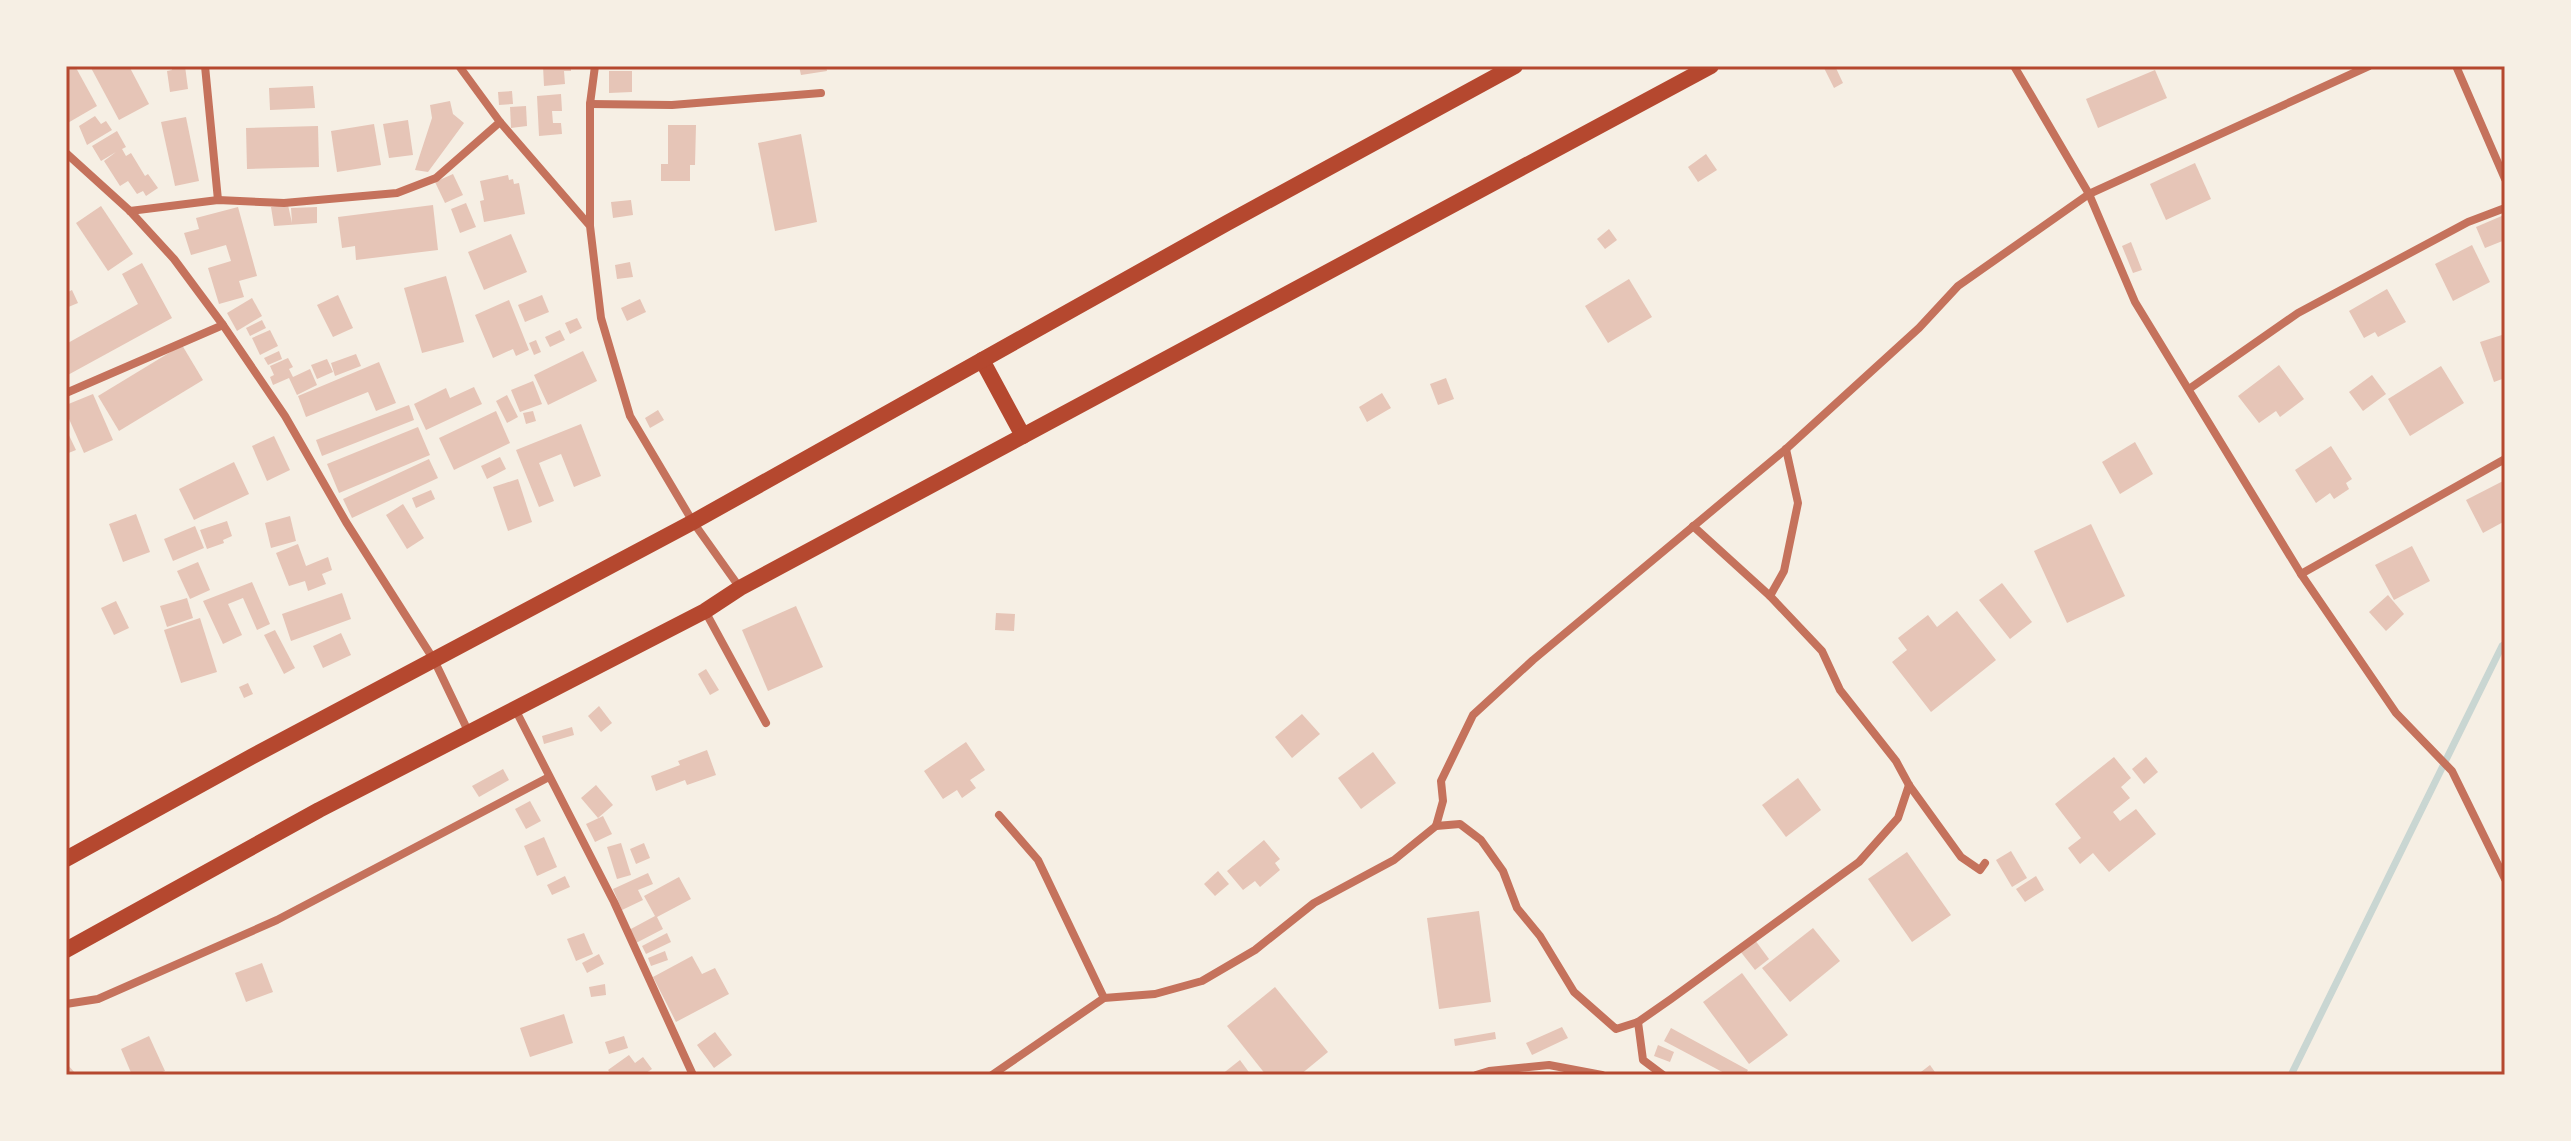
<svg xmlns="http://www.w3.org/2000/svg" width="2571" height="1141" viewBox="0 0 2571 1141" font-family="'PT Sans Narrow',sans-serif">
<style>
.lines{fill:none;stroke-linecap:round;stroke-linejoin:round}
.stream{stroke:#c9d6d2;stroke-width:7}
.building{fill:#e6c5b7}
.minor{stroke:#c5725c;stroke-width:8}
.trunk{stroke:#b5482f;stroke-width:16}
.neatline{fill:none;stroke:#b5482f;stroke-width:3}
</style>
<rect width="100%" height="100%" fill="#f6efe4"/>
<g class="lines">
<polyline class="stream" points="2291,1075 2502,646 2505,644"/>
</g>
<g class="building">
<polygon points="66,66 75,66 97,106 66,124"/>
<polygon points="90,66 129,66 149,104 119,120"/>
<polygon points="171,66 185,66 188,89 170,92 167,71 172,70"/>
<polygon points="543,66 571,66 571,71 564,71 565,84 544,86"/>
<polygon points="799,66 826,66 827,71 801,75"/>
<polygon points="1828,66 1835,66 1843,83 1834,88 1824,68"/>
<polygon points="2155,70 2167,98 2098,128 2086,99"/>
<polygon points="609,71 632,71 632,92 609,93"/>
<polygon points="313,86 315,108 270,110 269,88"/>
<polygon points="512,91 513,104 499,105 498,92"/>
<polygon points="561,94 562,111 552,111 553,123 561,123 562,134 539,136 537,96"/>
<polygon points="450,101 453,114 464,123 428,172 415,170 432,118 430,105"/>
<polygon points="526,106 527,126 511,128 510,107"/>
<polygon points="95,116 101,124 106,121 112,130 87,145 79,126"/>
<polygon points="186,117 199,181 175,186 161,122"/>
<polygon points="408,120 413,155 389,158 383,124"/>
<polygon points="374,124 381,165 337,172 331,131"/>
<polygon points="668,125 696,125 695,165 690,165 690,181 661,181 661,164 668,164"/>
<polygon points="318,126 319,167 247,169 246,128"/>
<polygon points="117,131 126,147 122,149 126,156 131,153 145,176 148,174 158,188 146,196 143,191 137,194 128,181 120,186 104,161 116,152 101,161 92,146"/>
<polygon points="801,134 817,222 775,231 758,143"/>
<polygon points="1706,154 1717,170 1698,182 1688,167"/>
<polygon points="2195,163 2211,199 2166,220 2150,184"/>
<polygon points="453,174 463,195 445,203 435,182"/>
<polygon points="508,175 509,180 513,179 514,184 519,183 525,214 484,222 480,201 484,200 480,181"/>
<polygon points="631,200 633,215 613,218 611,202"/>
<polygon points="466,203 476,227 460,233 451,209"/>
<polygon points="288,205 292,223 291,208 317,207 317,223 274,226 271,207"/>
<polygon points="433,205 438,250 356,260 355,246 342,248 338,217"/>
<polygon points="101,206 133,254 108,271 76,223"/>
<polygon points="238,207 257,276 239,281 244,297 219,304 208,268 231,261 226,245 191,255 184,233 199,229 196,218"/>
<polygon points="2504,215 2505,240 2485,248 2476,227"/>
<polygon points="1609,229 1617,240 1605,249 1597,239"/>
<polygon points="511,234 527,272 484,290 468,252"/>
<polygon points="2131,242 2142,270 2133,273 2122,246"/>
<polygon points="2472,245 2490,282 2453,301 2435,264"/>
<polygon points="630,262 633,277 617,279 615,265"/>
<polygon points="142,263 172,318 66,376 66,344 138,304 122,274"/>
<polygon points="446,276 464,342 422,353 404,288"/>
<polygon points="1629,279 1652,317 1608,343 1585,306"/>
<polygon points="2387,289 2406,322 2378,337 2375,332 2364,338 2349,311"/>
<polygon points="72,290 78,303 66,308 66,293"/>
<polygon points="338,295 353,328 333,337 317,305"/>
<polygon points="542,295 549,312 525,322 518,305"/>
<polygon points="252,298 262,316 237,331 227,313"/>
<polygon points="640,299 646,312 627,321 621,308"/>
<polygon points="509,300 529,350 516,356 513,349 493,358 475,315"/>
<polygon points="577,318 582,328 570,334 565,323"/>
<polygon points="262,320 266,328 250,336 246,328"/>
<polygon points="270,330 278,346 260,355 252,338"/>
<polygon points="560,330 565,340 550,347 545,337"/>
<polygon points="2505,334 2505,378 2494,382 2480,342"/>
<polygon points="536,340 541,352 534,355 529,343"/>
<polygon points="182,345 203,380 119,431 98,396"/>
<polygon points="279,351 282,359 268,365 264,358"/>
<polygon points="583,351 597,381 548,405 534,375"/>
<polygon points="356,354 361,366 335,376 331,363"/>
<polygon points="288,358 293,367 289,369 293,377 310,369 317,385 297,395 289,378 273,385 270,377 274,375 270,366"/>
<polygon points="327,359 333,372 317,379 311,365"/>
<polygon points="379,362 396,403 376,411 368,392 306,417 298,396"/>
<polygon points="2279,365 2304,399 2280,417 2276,411 2259,423 2238,396"/>
<polygon points="2441,366 2464,403 2410,436 2388,399"/>
<polygon points="2372,375 2386,394 2363,411 2349,392"/>
<polygon points="1446,378 1454,399 1438,405 1430,384"/>
<polygon points="533,381 542,404 520,412 511,390"/>
<polygon points="474,387 482,404 426,430 414,404 446,388 450,398"/>
<polygon points="1382,393 1391,408 1367,422 1359,407"/>
<polygon points="93,394 113,440 84,453 66,412 66,405"/>
<polygon points="507,395 518,417 507,423 496,401"/>
<polygon points="409,405 414,420 322,456 316,440"/>
<polygon points="658,410 664,420 650,428 645,418"/>
<polygon points="496,411 510,443 454,470 439,438"/>
<polygon points="533,411 536,421 526,424 523,413"/>
<polygon points="581,424 601,476 574,487 561,454 539,463 554,501 539,507 516,450"/>
<polygon points="418,427 430,455 339,493 327,464"/>
<polygon points="66,429 76,450 66,454"/>
<polygon points="274,436 290,470 267,481 252,446"/>
<polygon points="2135,442 2153,474 2120,494 2102,462"/>
<polygon points="2331,446 2352,479 2346,483 2349,489 2334,499 2330,493 2316,503 2295,470"/>
<polygon points="500,457 506,469 487,479 481,466"/>
<polygon points="429,459 438,478 352,518 343,499"/>
<polygon points="234,462 249,494 194,520 179,489"/>
<polygon points="518,479 532,522 508,531 493,487"/>
<polygon points="2505,480 2505,521 2483,533 2466,500"/>
<polygon points="431,490 435,499 416,508 412,498"/>
<polygon points="403,504 424,538 407,549 386,515"/>
<polygon points="136,514 150,552 123,562 109,524"/>
<polygon points="290,516 296,541 271,548 265,523"/>
<polygon points="227,521 232,536 223,540 224,543 207,549 200,530"/>
<polygon points="2091,524 2125,596 2067,623 2034,551"/>
<polygon points="195,526 204,548 173,561 164,539"/>
<polygon points="298,544 306,566 328,557 332,570 322,574 326,584 308,591 305,581 289,586 276,553"/>
<polygon points="2412,546 2430,581 2394,600 2375,565"/>
<polygon points="198,562 210,590 190,599 177,571"/>
<polygon points="252,582 270,624 257,630 243,598 228,604 242,635 223,644 203,601"/>
<polygon points="2002,583 2032,622 2010,639 1979,600"/>
<polygon points="342,593 351,619 291,641 282,614"/>
<polygon points="2388,595 2404,614 2386,631 2369,612"/>
<polygon points="187,598 193,618 167,627 160,606"/>
<polygon points="116,601 129,628 114,635 101,608"/>
<polygon points="796,606 823,667 768,691 742,630"/>
<polygon points="1957,611 1996,660 1931,712 1892,662 1907,650 1898,638 1928,615 1937,627"/>
<polygon points="996,613 1015,614 1014,631 995,630"/>
<polygon points="200,618 217,672 181,683 164,630"/>
<polygon points="275,630 295,668 284,674 264,635"/>
<polygon points="341,633 351,655 323,668 313,646"/>
<polygon points="706,669 719,690 710,695 698,674"/>
<polygon points="248,683 253,694 244,698 239,687"/>
<polygon points="599,706 612,723 601,732 588,716"/>
<polygon points="1302,714 1320,734 1292,758 1275,737"/>
<polygon points="572,727 574,735 544,744 542,736"/>
<polygon points="966,742 985,770 970,780 976,788 962,798 957,790 943,799 924,771"/>
<polygon points="707,750 716,775 687,785 685,780 656,791 651,776 680,765 678,761"/>
<polygon points="1373,752 1396,783 1361,809 1338,778"/>
<polygon points="2114,757 2131,778 2121,787 2130,798 2113,812 2120,821 2136,809 2156,834 2109,872 2093,853 2080,864 2068,848 2081,838 2055,804"/>
<polygon points="2146,757 2158,772 2144,784 2132,769"/>
<polygon points="503,769 509,780 479,797 472,786"/>
<polygon points="1798,778 1821,810 1786,837 1762,805"/>
<polygon points="596,785 613,805 598,818 581,798"/>
<polygon points="530,801 541,821 526,829 515,809"/>
<polygon points="603,816 612,834 595,842 586,824"/>
<polygon points="544,837 557,867 537,876 524,846"/>
<polygon points="1264,840 1280,859 1275,863 1280,870 1260,887 1255,881 1243,890 1227,871"/>
<polygon points="621,843 631,875 617,879 607,847"/>
<polygon points="644,843 650,858 636,864 630,849"/>
<polygon points="2011,851 2027,878 2012,887 1996,860"/>
<polygon points="1907,852 1951,915 1912,942 1868,879"/>
<polygon points="1218,871 1229,884 1215,896 1204,884"/>
<polygon points="648,873 653,884 638,890 643,900 622,910 613,889"/>
<polygon points="565,876 570,887 552,895 547,885"/>
<polygon points="2036,876 2044,890 2025,902 2016,889"/>
<polygon points="679,877 691,899 657,917 663,929 636,943 629,930 655,916 644,896"/>
<polygon points="1479,911 1491,1002 1439,1009 1427,918"/>
<polygon points="1813,928 1840,961 1790,1002 1762,968"/>
<polygon points="584,933 593,954 576,961 567,939"/>
<polygon points="667,933 671,942 646,954 642,946"/>
<polygon points="1755,940 1769,959 1755,970 1740,951"/>
<polygon points="665,951 668,960 651,966 648,958"/>
<polygon points="599,954 604,964 587,973 582,963"/>
<polygon points="692,956 702,974 715,968 729,994 676,1022 653,977"/>
<polygon points="262,963 273,992 246,1002 235,973"/>
<polygon points="1742,973 1788,1035 1749,1064 1703,1002"/>
<polygon points="605,984 606,995 591,997 589,987"/>
<polygon points="1275,987 1328,1052 1300,1075 1266,1075 1227,1026"/>
<polygon points="564,1014 573,1043 530,1057 520,1028"/>
<polygon points="1562,1027 1568,1038 1532,1055 1526,1043"/>
<polygon points="1671,1028 1748,1070 1745,1075 1728,1075 1664,1041"/>
<polygon points="715,1032 732,1055 714,1068 697,1045"/>
<polygon points="1495,1032 1496,1039 1455,1046 1454,1039"/>
<polygon points="149,1036 165,1071 155,1075 132,1075 121,1049"/>
<polygon points="624,1036 628,1048 609,1054 605,1042"/>
<polygon points="1658,1045 1674,1052 1670,1062 1654,1056"/>
<polygon points="629,1055 635,1063 643,1057 652,1069 643,1075 612,1075 608,1070"/>
<polygon points="1240,1060 1251,1075 1221,1075"/>
<polygon points="66,1063 77,1075 66,1075"/>
<polygon points="1930,1065 1937,1075 1917,1075"/>
</g>
<g class="lines">
<g class="minor">
<polyline points="205,66 218,200"/>
<polyline points="459,66 500,122 590,226 601,318 630,416 693,522 740,588"/>
<polyline points="2014,66 2089,194 2135,302 2301,574 2396,713 2452,771 2505,879"/>
<polyline points="2456,66 2505,179"/>
<polyline points="590,104 672,105 821,93"/>
<polyline points="66,153 130,211 174,259 223,325 285,416 346,522 434,660 469,733"/>
<polyline points="130,211 218,200 284,203 397,193 436,178 500,122"/>
<polyline points="590,225 590,104 595,66"/>
<polyline points="2189,389 2298,313 2468,222 2505,208"/>
<polyline points="66,393 223,325"/>
<polyline points="1693,526 1770,596 1784,571 1798,503 1786,449"/>
<polyline points="2301,574 2505,459"/>
<polyline points="1770,596 1822,651 1840,690 1896,761 1909,785 1961,857 1980,870 1985,863"/>
<polyline points="705,611 766,723"/>
<polyline points="515,709 614,902 693,1075"/>
<polyline points="999,815 1038,860 1104,998"/>
<polyline points="1436,826 1460,824 1481,840 1503,871 1517,908 1540,936 1574,992 1616,1029 1638,1022 1671,999 1859,862 1898,818 1909,785"/>
<polyline points="66,1004 98,999 277,920 549,777"/>
<polyline points="1638,1022 1643,1060 1663,1075"/>
<polyline points="992,1075 1104,998 1155,994 1202,981 1255,950 1314,903 1394,860 1436,826 1443,801 1441,781 1473,715 1533,660 1786,449 1919,328 1958,286 2089,194 2369,66"/>
<polyline points="1476,1075 1489,1071 1549,1065 1602,1075"/>
</g>
<g class="trunk">
<polyline points="982,360 1023,436"/>
<polyline points="66,859 251,757 693,522 1227,223 1515,66"/>
<polyline points="66,950 319,810 705,611 740,588 1711,66"/>
</g>
</g>
<rect width="2571" height="1141" fill="none" stroke="#f6efe4" stroke-width="136"/>
<rect x="68" y="68" width="2435" height="1005" class="neatline"/>
</svg>
